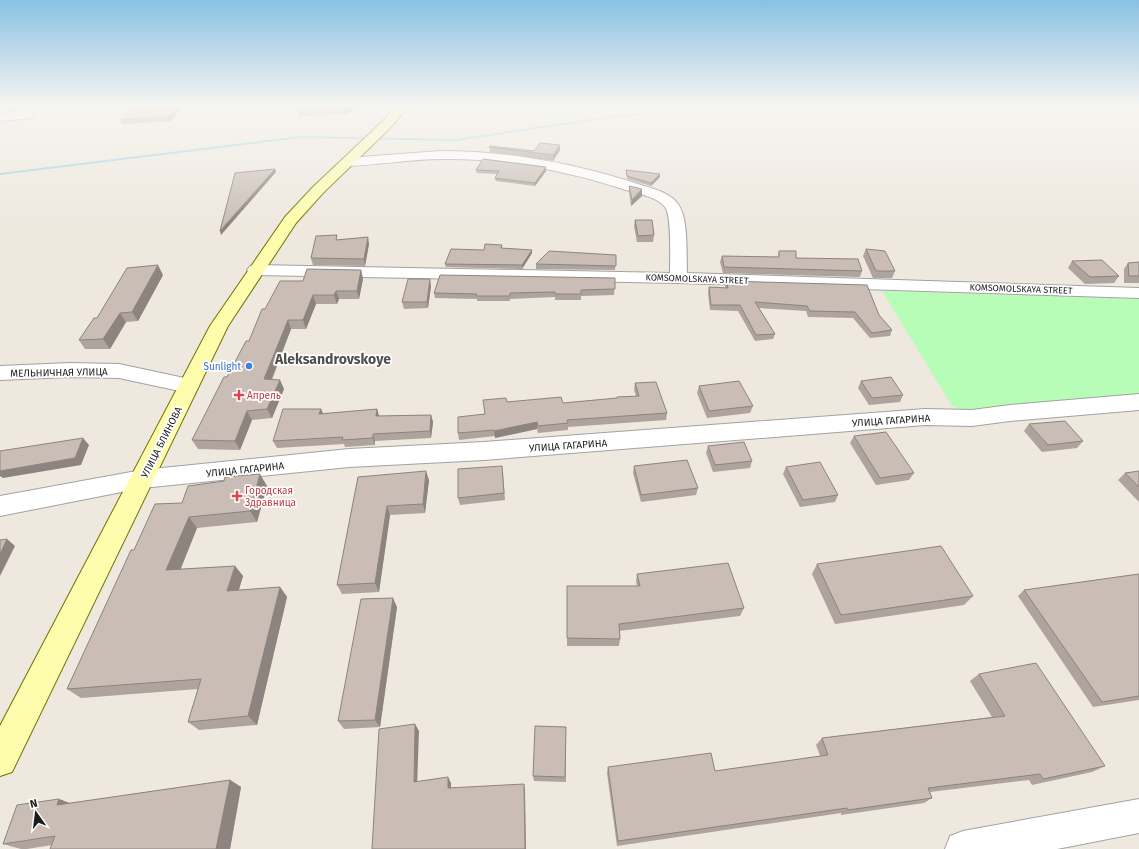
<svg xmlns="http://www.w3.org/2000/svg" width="1139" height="849" viewBox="0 0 1139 849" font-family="'Fira Sans',sans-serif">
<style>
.park{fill:#b7fdb8}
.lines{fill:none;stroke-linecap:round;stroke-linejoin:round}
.stream{fill:#9cd4df;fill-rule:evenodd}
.street-casing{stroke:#a2a2a2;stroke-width:2}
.secondary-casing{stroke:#6f7400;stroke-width:2}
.street{fill:#fff;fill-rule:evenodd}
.secondary{fill:#fefdad;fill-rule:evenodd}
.wall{fill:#aea39d}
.shaded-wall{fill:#8d847f}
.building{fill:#cabdb6;stroke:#8d847f}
.shop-dot{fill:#3f7fe0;stroke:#fff;stroke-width:1.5}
.health-dot{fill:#e0444e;stroke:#fff;stroke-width:1.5}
.labels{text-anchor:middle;stroke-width:3.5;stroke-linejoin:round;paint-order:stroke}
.far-street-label{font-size:9px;fill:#1b1b1b;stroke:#fff}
.shop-label{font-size:10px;fill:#366cbe;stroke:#fff;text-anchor:end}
.street-label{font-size:10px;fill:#1b1b1b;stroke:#fff}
.health-label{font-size:10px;fill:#be3a42;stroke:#fff;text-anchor:start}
.district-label{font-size:14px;font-weight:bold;fill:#4e4e4e;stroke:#fff}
</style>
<rect width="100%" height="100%" fill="#eee8df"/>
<polygon class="park" points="882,291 1139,299 1139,396 968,412 952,406"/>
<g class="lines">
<polygon class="stream" points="775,106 829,106 827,107 731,109 617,117 456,141 300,138 0,175 0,173 300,136 456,139 617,115 731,107"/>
<defs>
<g id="street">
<polygon points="28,111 32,112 34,115 32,118 0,121 0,113"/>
<path d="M440 151C506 151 573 163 635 183 649 188 669 191 678 204 689 219 686 255 687 273L1139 288V298L679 283 256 275 250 274 247 270 250 266 256 265 670 273C670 259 672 216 665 207 657 197 637 193 626 190 569 171 502 158 442 159 410 159 379 165 348 166L343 165 341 162 343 159 348 158Z"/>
<polygon points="70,363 119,364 189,379 196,381 199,386 196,391 189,393 119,378 70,377 0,380 0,366"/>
<polygon points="1139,394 1139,410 1010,421 972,426 925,425 484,460 349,467 142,488 0,516 0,496 142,470 349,449 484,442 925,409 972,410 1010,405"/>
<polygon points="1139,799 1139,833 1057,849 945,849 950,836 963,831"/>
</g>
<polygon id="secondary" points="396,106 408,106 391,127 323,193 296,223 228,326 12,772 0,776 0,726 210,326 285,217 313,187 383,121"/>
</defs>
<use href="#street" class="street-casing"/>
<use href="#secondary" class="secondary-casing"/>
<use href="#street" class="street"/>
<use href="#secondary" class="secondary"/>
</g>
<g class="wall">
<polygon points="171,106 182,106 171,121 122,124 120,120"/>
<polygon points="296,106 355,106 353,111 344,114 299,116"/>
<polygon points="560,145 560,150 553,161 490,152 489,147 534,151"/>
<polygon points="546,167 546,171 535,186 496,181 495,178 497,174 477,173 476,170"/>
<polygon points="626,170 660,174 660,177 651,186 627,179"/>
<polygon points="629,186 642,196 631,206 629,192"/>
<polygon points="635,220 654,235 653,242 637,242 634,226"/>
<polygon points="339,239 369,244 365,266 313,265 311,258"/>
<polygon points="502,245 502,248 532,253 522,269 446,267 445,264 484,250"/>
<polygon points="866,249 895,271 892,278 873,278 863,256"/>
<polygon points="779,251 796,258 862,271 860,277 723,273 720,262 722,256 778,257"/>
<polygon points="616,255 615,270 536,269 536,264"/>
<polygon points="1072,261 1119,276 1114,283 1085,284 1068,268"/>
<polygon points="1139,262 1139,283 1124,283 1124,269 1128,263"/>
<polygon points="361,270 363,279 359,299 339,299 337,304 316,304 306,329 291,329 272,380 284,389 272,418 252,420 240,450 198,449 192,440 227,377 249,341 265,309 303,281"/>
<polygon points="163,275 138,321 126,322 110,349 85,349 79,340 97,318"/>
<polygon points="615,278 614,295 581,296 581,300 555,300 555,297 510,299 510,301 477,301 477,299 435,298 434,293"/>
<polygon points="726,281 879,315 892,330 890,336 870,338 853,318 808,317 806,311 759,308 775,334 773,339 755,341 738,311 710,310 708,293 709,287 725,288 725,286"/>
<polygon points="431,286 428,308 404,309 402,302"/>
<polygon points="861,381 903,395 900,402 869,405 858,388"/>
<polygon points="635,383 667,413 666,420 568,427 568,430 538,433 537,429 495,438 495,436 459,440 458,433 507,402 563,403 617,399 617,397 636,396 634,390"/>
<polygon points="699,386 753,406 750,413 707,418 697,393"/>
<polygon points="321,409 323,414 377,409 379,416 431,415 433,422 431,438 375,441 375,445 345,447 344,444 277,448 273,441"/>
<polygon points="1029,424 1083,441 1077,448 1042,452 1024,431"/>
<polygon points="854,436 914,473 909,480 876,485 850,443"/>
<polygon points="708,446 752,461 750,468 713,472 706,453"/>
<polygon points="634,466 698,488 696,495 641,502 633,473"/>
<polygon points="786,467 838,495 835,502 800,507 783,474"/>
<polygon points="1139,471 1139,502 1118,480 1125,473"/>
<polygon points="503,473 505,500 460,505 458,498"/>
<polygon points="358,477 429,480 425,513 390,515 379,592 342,594 337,585"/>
<polygon points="267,486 257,522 197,528 180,569 235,566 243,576 239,590 280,587 287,597 257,725 199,730 188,722 198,689 81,698 67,689 134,550 182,503"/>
<polygon points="817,564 973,596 964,605 835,624 812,574"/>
<polygon points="637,574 744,608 740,616 619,631 620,639 619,646 567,646 567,586 637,586 636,582"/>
<polygon points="1139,574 1139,700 1093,707 1018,596 1024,590"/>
<polygon points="397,607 380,727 344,729 338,721"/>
<polygon points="979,674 1105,766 1092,772 1032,785 1029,780 930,792 932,798 924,803 841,815 841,813 617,846 607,773 608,767 715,771 820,756 816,745 822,738 992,717 970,681"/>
<polygon points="566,727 566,782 534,781 533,776"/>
<polygon points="230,780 241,787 230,849 50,849 52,845 27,849 21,849 3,844 59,799 70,803"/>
</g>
<g class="shaded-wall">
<polygon points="178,106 182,106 171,121 169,117"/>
<polygon points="346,106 355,106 353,111 344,114 343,107"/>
<polygon points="560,145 560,150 553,161 553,155"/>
<polygon points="546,167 546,171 535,186 535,183"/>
<polygon points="275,169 276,172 221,235 220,231"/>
<polygon points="660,174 660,177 651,186 651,183"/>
<polygon points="642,189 642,196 631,206 632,200"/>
<polygon points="368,237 369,244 365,266 364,259"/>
<polygon points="532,250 532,253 522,269 522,265"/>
<polygon points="158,265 163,275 138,321 132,312"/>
<polygon points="361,270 363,279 359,299 357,291"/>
<polygon points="430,279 431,286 428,308 427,302"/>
<polygon points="336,291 339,299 337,304 334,295"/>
<polygon points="313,295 316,304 306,329 303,320"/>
<polygon points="120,313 126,322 110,349 103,339"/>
<polygon points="288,320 291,329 268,388 264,379"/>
<polygon points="280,380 284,389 272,418 267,409"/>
<polygon points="321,409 324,416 319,414"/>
<polygon points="377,409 379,416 376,416"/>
<polygon points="247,411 252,420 240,450 235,441"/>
<polygon points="431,415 433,422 431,438 430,431"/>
<polygon points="537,422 537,429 495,438 494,431"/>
<polygon points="373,434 375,441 375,445 373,438"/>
<polygon points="83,438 89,445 81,465 3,478 0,476 0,471"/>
<polygon points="426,471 429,480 425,513 423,504"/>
<polygon points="260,474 267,486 257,522 250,511"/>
<polygon points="387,506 390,515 379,592 375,583"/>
<polygon points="189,517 197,528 176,581 166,570"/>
<polygon points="7,539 15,546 0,576 0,554"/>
<polygon points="235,566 243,576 235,602 227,591"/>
<polygon points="280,587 287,597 257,725 248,716"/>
<polygon points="393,598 397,607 380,727 375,720"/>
<polygon points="415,724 419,731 417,787 414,782"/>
<polygon points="448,777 451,783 451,794 448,788"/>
<polygon points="230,780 241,787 230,849 216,849"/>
<polygon points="524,784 525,790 526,849 525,849"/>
<polygon points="59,799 76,806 57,805"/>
</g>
<g class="building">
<polygon points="133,106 165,106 167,107 171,106 178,106 169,117 120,120"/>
<polygon points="296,106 346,106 343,107 297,109"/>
<polygon points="540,143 560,145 553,155 489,147 490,146 534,151"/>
<polygon points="483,159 546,167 535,183 495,178 499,171 476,170"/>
<polygon points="275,169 220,231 235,173"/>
<polygon points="626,170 660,174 651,183 627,176"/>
<polygon points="629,186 642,189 632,200"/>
<polygon points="635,220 652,220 654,235 638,236"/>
<polygon points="337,235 336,240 368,237 364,259 311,258 316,236"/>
<polygon points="485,244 502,245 501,248 532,250 522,265 445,264 451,249 484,250"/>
<polygon points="866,249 885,251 895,271 876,271"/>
<polygon points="549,251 616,255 616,266 536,264"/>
<polygon points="779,251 796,251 796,258 858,259 862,271 724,267 722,256 779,257"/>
<polygon points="1102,260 1119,276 1090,277 1072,261"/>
<polygon points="1139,262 1139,276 1129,276 1128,263"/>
<polygon points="158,265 132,312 120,313 103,339 79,340 94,318 97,318 127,268"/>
<polygon points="307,269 361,270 357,291 336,291 334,295 313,295 303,320 288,320 264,379 280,380 267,409 247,411 235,441 192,440 224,377 227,377 246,341 249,341 262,309 265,309 280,281 303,281"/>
<polygon points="440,275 615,278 615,289 581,290 581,294 555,294 555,292 510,293 510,296 476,296 477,294 434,293"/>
<polygon points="408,279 430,279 427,302 402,302"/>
<polygon points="726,281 867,285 879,315 892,330 872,333 855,312 810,311 807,306 755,302 775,334 756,335 740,305 711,305 709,287 728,288"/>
<polygon points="891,377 903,395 872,398 861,381"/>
<polygon points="739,381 753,406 709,411 699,386"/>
<polygon points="656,382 667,413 567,420 568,423 538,426 537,422 494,431 494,430 458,433 458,417 485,414 483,400 506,398 507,402 561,397 563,403 617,398 617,397 639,396 635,383"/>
<polygon points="283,409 321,409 319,414 377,409 376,416 431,415 430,431 373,434 373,438 342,440 343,437 273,441"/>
<polygon points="1065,421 1083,441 1048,445 1029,424"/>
<polygon points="886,432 914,473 880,478 854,436"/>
<polygon points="83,438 75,458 0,471 0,451"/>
<polygon points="744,442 752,461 715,465 708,446"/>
<polygon points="687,460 698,488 641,495 634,466"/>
<polygon points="820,462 838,495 803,500 786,467"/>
<polygon points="502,466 504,493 458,498 458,469"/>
<polygon points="426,471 423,504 387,506 375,583 337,585 358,477"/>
<polygon points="1139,471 1139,487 1125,473"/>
<polygon points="260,474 250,511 189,517 166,570 235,566 227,591 280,587 248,716 188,722 201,679 67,689 131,550 134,550 155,504 182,503 188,486 224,481 225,477"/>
<polygon points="7,539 0,554 0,540"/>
<polygon points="941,546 973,596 841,615 817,564"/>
<polygon points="728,563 744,608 619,624 620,639 567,638 567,586 640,586 637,574"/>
<polygon points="1139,574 1139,696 1102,702 1024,590"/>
<polygon points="393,598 375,720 338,721 361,599"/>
<polygon points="1036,663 1105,766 1043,779 1040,774 928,788 932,798 848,810 847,808 618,841 608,767 711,753 715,771 828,755 822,738 1005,716 979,674"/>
<polygon points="415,724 414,782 448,777 448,788 524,784 525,849 372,849 379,729"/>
<polygon points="535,726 566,727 565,777 533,776"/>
<polygon points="230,780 216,849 50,849 55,836 3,844 17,805 59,799 57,805"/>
</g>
<linearGradient id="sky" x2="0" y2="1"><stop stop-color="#89c1e4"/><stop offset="0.47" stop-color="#f7f5f1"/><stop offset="1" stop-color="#f7f5f1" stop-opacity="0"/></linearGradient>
<rect width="1139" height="225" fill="url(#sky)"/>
<circle class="shop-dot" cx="249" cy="366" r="4"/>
<g class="health-dot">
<path d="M237 389h4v4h4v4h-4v4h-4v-4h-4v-4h4z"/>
<path d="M235 490h4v4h4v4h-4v4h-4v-4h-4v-4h4z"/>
</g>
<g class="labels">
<g class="far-street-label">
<text transform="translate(697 279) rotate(2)" y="3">KOMSOMOLSKAYA STREET</text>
<text transform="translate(1021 289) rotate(2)" y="3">KOMSOMOLSKAYA STREET</text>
</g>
<g class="shop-label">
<text x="241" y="370">Sunlight</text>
</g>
<g class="street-label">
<text transform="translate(59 372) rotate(-1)" y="4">МЕЛЬНИЧНАЯ УЛИЦА</text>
<text transform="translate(891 420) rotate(-4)" y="4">УЛИЦА ГАГАРИНА</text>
<text transform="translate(161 442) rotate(-63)" y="4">УЛИЦА БЛИНОВА</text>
<text transform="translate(568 445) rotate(-4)" y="4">УЛИЦА ГАГАРИНА</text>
<text transform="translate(245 469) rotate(-6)" y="4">УЛИЦА ГАГАРИНА</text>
</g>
<g class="health-label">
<text x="247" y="399">Апрель</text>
<text x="245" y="494">Городская<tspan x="245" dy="12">Здравница</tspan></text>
</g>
<g class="district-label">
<text x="333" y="364">Aleksandrovskoye</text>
</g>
</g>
<g transform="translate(36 813) rotate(346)" stroke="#ffffff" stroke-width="3" paint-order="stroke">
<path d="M0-3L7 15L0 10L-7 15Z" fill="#1b1b1b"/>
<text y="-6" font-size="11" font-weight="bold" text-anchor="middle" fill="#1b1b1b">N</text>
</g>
</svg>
